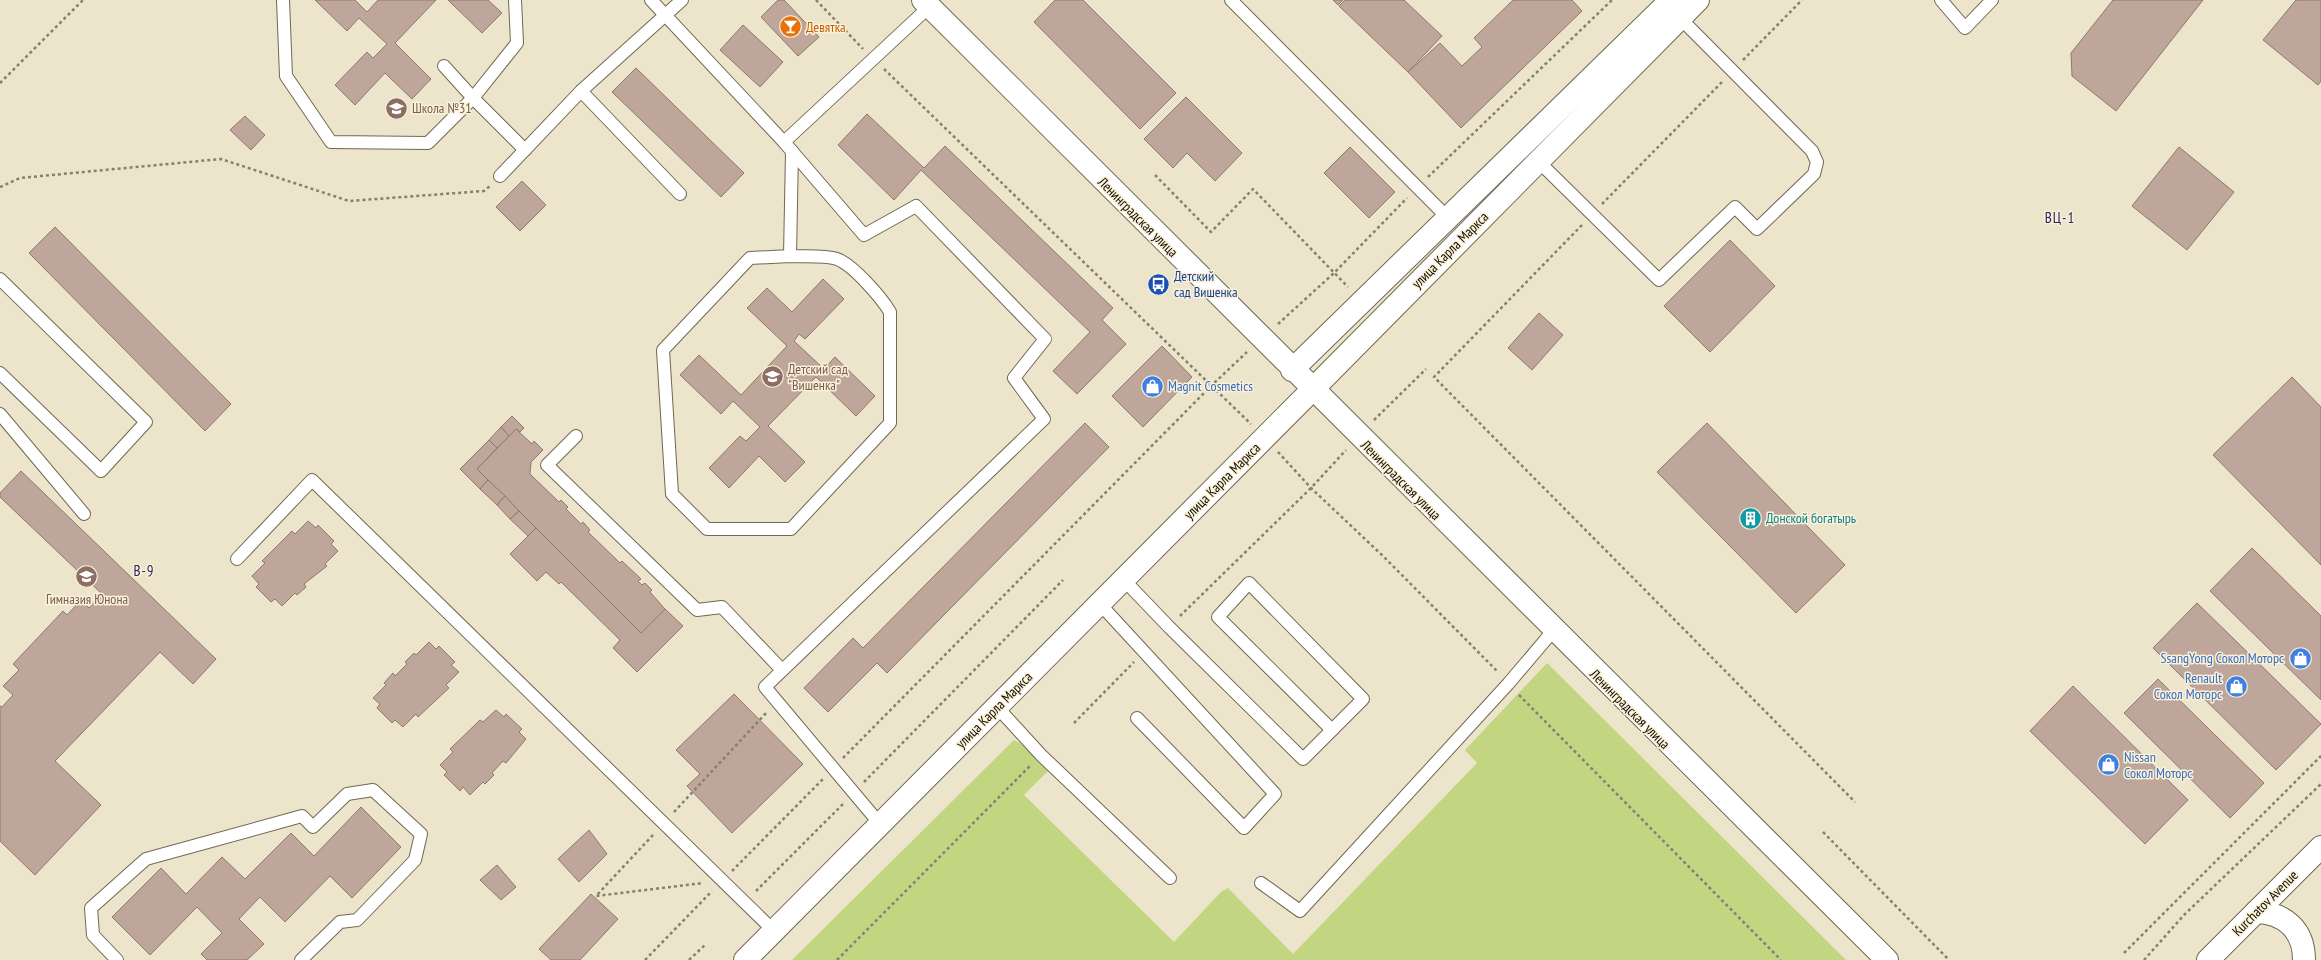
<svg xmlns="http://www.w3.org/2000/svg" width="2321" height="960" viewBox="0 0 2321 960" font-family="'PT Sans Narrow',sans-serif">
<style>
.green{fill:#c2d581}
.building{fill:#bfa69b;stroke:#8f786d}
.lines{fill:none;stroke-linecap:round;stroke-linejoin:round}
.service-casing{stroke:#706852;stroke-width:14}
.minor-casing{stroke:#706852;stroke-width:24}
.tertiary-casing{stroke:#706852;stroke-width:24}
.path{stroke:#85806f;stroke-width:2.5;stroke-dasharray:3 3;stroke-linecap:butt}
.service{stroke:#fff;stroke-width:12}
.minor{stroke:#fff;stroke-width:22}
.tertiary{stroke:#fff;stroke-width:22}
.labels{text-anchor:middle;stroke-width:3;stroke-linejoin:round;paint-order:stroke}
.food-label{font-size:14px;fill:#c56008;stroke:#faf1d8;text-anchor:start}
.education-label{font-size:14px;fill:#785e54;stroke:#faf1d8;text-anchor:start}
.street-label{font-size:14px;fill:#0f0c05;stroke:#faf1d8}
.transit-label{font-size:14px;fill:#164399;stroke:#faf1d8;text-anchor:start}
.shop-label{font-size:14px;fill:#366cbe;stroke:#faf1d8;text-anchor:start}
.culture-label{font-size:14px;fill:#0d838f;stroke:#faf1d8;text-anchor:start}
.neighbourhood-label{font-size:15px;letter-spacing:1px;fill:#25225c;stroke:#faf1d8}
</style>
<rect width="100%" height="100%" fill="#ece4cb"/>
<polygon class="green" points="1547,663 1846,960 792,960 1014,740 1023,745 1050,769 1024,795 1174,942 1221,892 1228,888 1293,954 1477,763 1465,750"/>
<g class="building">
<polygon points="315,0 355,0 367,12 378,0 436,0 395,43 431,79 412,99 385,73 355,105 335,85 367,52 373,58 387,44 359,18 347,31"/>
<polygon points="448,0 488,0 502,13 482,33"/>
<polygon points="778,0 784,0 819,37 798,56 761,17"/>
<polygon points="1055,0 1083,0 1176,93 1140,129 1034,22"/>
<polygon points="1333,0 1343,0 1338,5"/>
<polygon points="1345,0 1404,0 1442,36 1408,72 1339,6"/>
<polygon points="1513,0 1572,0 1582,11 1461,128 1408,72 1440,43 1462,66 1482,47 1474,38"/>
<polygon points="2113,0 2203,0 2116,111 2072,76 2071,53"/>
<polygon points="2296,0 2321,0 2321,81 2318,85 2263,40"/>
<polygon points="743,25 783,62 760,87 720,50"/>
<polygon points="636,68 744,173 721,197 612,92"/>
<polygon points="1186,97 1242,153 1215,181 1187,153 1173,168 1144,139"/>
<polygon points="867,114 924,168 945,146 1113,308 1102,320 1126,344 1077,394 1053,371 1090,332 921,170 894,200 838,145"/>
<polygon points="245,116 265,135 251,150 230,130"/>
<polygon points="1350,147 1395,192 1369,218 1324,173"/>
<polygon points="2179,147 2234,192 2187,250 2132,206"/>
<polygon points="522,181 546,205 520,231 496,207"/>
<polygon points="55,227 231,404 205,431 29,253"/>
<polygon points="1730,240 1775,286 1710,352 1664,306"/>
<polygon points="823,279 844,299 805,339 799,334 794,341 824,369 835,357 875,396 856,416 816,377 768,426 805,462 785,482 759,456 729,488 709,468 740,436 746,441 760,427 733,401 721,414 680,375 699,355 741,395 787,346 747,308 767,288 792,312"/>
<polygon points="1539,313 1563,335 1532,370 1508,348"/>
<polygon points="1162,346 1192,377 1143,427 1112,396"/>
<polygon points="2292,377 2321,407 2321,565 2213,455"/>
<polygon points="512,416 524,428 520,432 516,429 509,436 501,427"/>
<polygon points="1085,423 1109,447 887,673 877,663 828,712 804,688 853,638 863,648"/>
<polygon points="1707,423 1845,565 1796,613 1657,472"/>
<polygon points="501,427 509,436 497,448 489,440"/>
<polygon points="516,429 532,444 534,441 543,450 531,462 530,474 559,502 561,500 568,507 566,509 581,524 583,522 590,530 588,532 620,563 622,561 641,579 638,581 642,585 645,583 652,590 650,592 665,609 641,633 477,469"/>
<polygon points="489,440 497,448 477,469 488,480 480,489 460,469"/>
<polygon points="21,471 216,659 193,684 160,652 55,761 101,805 35,875 0,841 0,706 2,707 13,695 3,686 19,670 13,664 63,611 67,615 81,600 89,608 102,594 0,497 0,493"/>
<polygon points="488,480 505,496 497,505 480,489"/>
<polygon points="505,496 519,511 510,519 497,505"/>
<polygon points="519,511 536,528 528,536 510,519"/>
<polygon points="308,521 316,528 318,525 334,541 331,544 338,551 325,564 327,566 304,584 306,587 297,595 295,593 282,606 275,599 271,602 256,587 259,584 252,576 265,563 262,561 292,531 295,534"/>
<polygon points="536,528 641,633 665,609 683,626 637,672 613,648 620,640 561,582 559,584 546,572 537,581 510,554"/>
<polygon points="2252,548 2321,616 2321,700 2210,591"/>
<polygon points="2197,603 2321,724 2276,770 2153,648"/>
<polygon points="429,642 436,649 439,646 455,662 451,665 459,672 446,685 449,688 418,717 416,714 403,727 395,720 392,723 377,708 380,704 373,698 386,685 384,683 393,673 395,676 407,664 405,662 414,653 416,655"/>
<polygon points="2158,679 2264,783 2230,818 2124,713"/>
<polygon points="2073,686 2188,800 2145,844 2030,731"/>
<polygon points="734,694 803,764 732,833 687,786 700,774 676,750"/>
<polygon points="496,710 504,717 506,714 522,729 519,732 526,739 506,763 503,761 492,773 494,775 485,784 483,782 470,795 463,787 460,791 444,775 447,772 440,765 453,752 450,749 480,720 483,722"/>
<polygon points="361,807 401,847 352,898 330,876 285,922 260,897 239,919 264,944 247,960 207,960 201,954 222,933 197,907 150,955 112,917 161,868 186,894 222,857 245,879 291,833 314,856"/>
<polygon points="589,830 607,854 579,882 558,859"/>
<polygon points="497,865 516,887 501,900 480,880"/>
<polygon points="591,894 618,919 580,960 551,960 539,949"/>
</g>
<g class="lines">
<defs>
<g id="service">
<polyline points="283,0 286,76 331,142 428,143 473,98 517,43 515,0"/>
<polyline points="651,0 784,142 864,235 916,206 1045,339 1014,378 1044,419 765,687 880,824"/>
<polyline points="1231,0 1448,218"/>
<polyline points="1941,0 1965,28 1992,0"/>
<polyline points="444,66 473,98 525,150"/>
<polyline points="581,91 680,194"/>
<polyline points="784,142 929,7"/>
<polyline points="1538,161 1659,280 1735,207 1757,229 1814,174 1817,162 1812,151 1680,18"/>
<polyline points="500,176 581,91 682,0"/>
<path d="M790 256C804 257 824 255 837 259 853 265 881 297 890 312V423L791 529H707L672 494 663 350 750 258 790 256 792 151"/>
<polyline points="0,279 146,422 101,471 0,373"/>
<polyline points="0,414 84,514"/>
<polyline points="576,436 547,465 697,610 722,607 782,670"/>
<polyline points="237,559 312,480 774,931"/>
<polyline points="1124,580 1169,627 1303,759 1332,730"/>
<polygon points="1249,583 1363,699 1332,730 1218,617"/>
<polyline points="1100,604 1275,794 1244,828 1137,718"/>
<polyline points="997,707 1041,755 1170,878"/>
<polyline points="1261,883 1300,911 1508,684 1553,631"/>
<polyline points="117,960 93,935 91,908 146,859 302,816 313,827 347,794 373,790 421,834 415,860 357,920 340,922 301,960"/>
</g>
<polyline id="minor" points="745,960 1312,390"/>
<g id="tertiary">
<polyline points="923,0 1887,960"/>
<polyline points="1292,370 1671,0"/>
<polyline points="1312,390 1698,0"/>
<path d="M2256 912C2285 913 2304 930 2304 960"/>
<polyline points="2208,960 2321,847"/>
</g>
</defs>
<use href="#service" class="service-casing"/>
<use href="#minor" class="minor-casing"/>
<use href="#tertiary" class="tertiary-casing"/>
<g class="path">
<polyline points="816,0 863,49"/>
<polyline points="1743,60 1802,0"/>
<polyline points="884,69 1251,424"/>
<polyline points="0,83 83,0"/>
<polyline points="1155,175 1211,232 1253,189 1348,287"/>
<polyline points="1428,177 1612,0"/>
<polyline points="0,187 20,178 221,159 349,201 484,191 490,186"/>
<polyline points="1602,204 1722,82"/>
<polyline points="1582,225 1434,377 1855,802"/>
<polyline points="1278,324 1334,273 1407,198"/>
<polyline points="1374,420 1426,369"/>
<polyline points="1278,452 1311,488 1383,556 1498,672"/>
<polyline points="1180,616 1311,488 1346,450"/>
<polyline points="1519,695 1781,960"/>
<polyline points="1074,723 1134,662"/>
<polyline points="843,758 1211,386 1247,352"/>
<polyline points="864,782 1063,580"/>
<polyline points="674,812 767,712"/>
<polyline points="1823,832 1949,960"/>
<polyline points="653,835 596,896 703,883"/>
<polyline points="732,871 823,779"/>
<polyline points="756,891 843,804"/>
<polyline points="2124,953 2321,756"/>
<polyline points="645,960 712,891"/>
<polyline points="689,960 706,944"/>
<polyline points="837,960 1030,766"/>
<polyline points="2144,960 2184,915 2321,784"/>
</g>
<use href="#service" class="service"/>
<use href="#minor" class="minor"/>
<use href="#tertiary" class="tertiary"/>
</g>
<defs>
<symbol id="bar-disc" viewBox="-11 -11 22 22"><circle r="9.5" fill="#e8710a" stroke="#faf1d8"/><path d="M-6-5H6L.8 .8V4.5H3.5V6h-7V4.5H-.8V.8Z" fill="#fff"/></symbol>
<symbol id="school-disc" viewBox="-11 -11 22 22"><circle r="9.5" fill="#8d6e63" stroke="#faf1d8"/><path d="M0-5L7-2L0 1L-7-2ZM-4 1L0 2.5L4 1V4Q0 6-4 4Z" fill="#fff"/></symbol>
<symbol id="bus-disc" viewBox="-11 -11 22 22"><circle r="9.5" fill="#1a4fb4" stroke="#faf1d8"/><path d="M-5-6H5V4H4V6H2V4H-2V6H-4V4H-5ZM-3.5-4V0h7V-4ZM-3.5 1.2v1.5H-2V1.2ZM2 1.2v1.5H3.5V1.2Z" fill="#fff"/></symbol>
<symbol id="shop-disc" viewBox="-11 -11 22 22"><circle r="9.5" fill="#3f7fe0" stroke="#faf1d8"/><path d="M-5-2.5h2.3a2.7 3.5 0 0 1 5.4 0H5L5.5 6h-11ZM-1.5-2.5h3a1.5 2.3 0 0 0-3 0Z" fill="#fff"/></symbol>
<symbol id="building-disc" viewBox="-11 -11 22 22"><circle r="9.5" fill="#0f9aa8" stroke="#faf1d8"/><path d="M-4-6H4V6H1V3H-1V6H-4ZM-2.5-4.3h1.7v1.8h-1.7ZM.8-4.3h1.7v1.8H.8ZM-2.5-1h1.7V.8h-1.7ZM.8-1h1.7V.8H.8Z" fill="#fff"/></symbol>
</defs>
<g fill-rule="evenodd">
<use href="#bar-disc" x="778" y="14" width="25" height="25"/>
<use href="#school-disc" x="384" y="96" width="25" height="25"/>
<use href="#bus-disc" x="1146" y="272" width="25" height="25"/>
<use href="#school-disc" x="760" y="364" width="25" height="25"/>
<use href="#shop-disc" x="1140" y="374" width="25" height="25"/>
<use href="#building-disc" x="1738" y="506" width="25" height="25"/>
<use href="#school-disc" x="74" y="564" width="25" height="25"/>
<use href="#shop-disc" x="2288" y="646" width="25" height="25"/>
<use href="#shop-disc" x="2224" y="674" width="25" height="25"/>
<use href="#shop-disc" x="2096" y="752" width="25" height="25"/>
</g>
<g class="labels">
<g class="food-label">
<text x="806" y="32">Девятка</text>
</g>
<g class="education-label">
<text x="412" y="113">Школа №31</text>
<text x="788" y="374">Детский сад<tspan x="788" dy="16">"Вишенка"</tspan></text>
<text x="87" y="604" text-anchor="middle">Гимназия Юнона</text>
</g>
<g class="street-label">
<text transform="translate(1138 217) rotate(45)" y="5">Ленинградская улица</text>
<text transform="translate(1450 250) rotate(-45)" y="5">улица Карла Маркса</text>
<text transform="translate(1401 480) rotate(45)" y="5">Ленинградская улица</text>
<text transform="translate(1222 481) rotate(-45)" y="5">улица Карла Маркса</text>
<text transform="translate(1630 709) rotate(45)" y="5">Ленинградская улица</text>
<text transform="translate(994 710) rotate(-45)" y="5">улица Карла Маркса</text>
<text transform="translate(2265 903) rotate(-45)" y="5">Kurchatov Avenue</text>
</g>
<g class="transit-label">
<text x="1174" y="281">Детский<tspan x="1174" dy="16">сад Вишенка</tspan></text>
</g>
<g class="shop-label">
<text x="1168" y="391">Magnit Cosmetics</text>
<text x="2284" y="663" text-anchor="end">SsangYong Сокол Моторс</text>
<text x="2222" y="683" text-anchor="end">Renault<tspan x="2222" dy="16">Сокол Моторс</tspan></text>
<text x="2124" y="762">Nissan<tspan x="2124" dy="16">Сокол Моторс</tspan></text>
</g>
<g class="culture-label">
<text x="1766" y="523">Донской богатырь</text>
</g>
<g class="neighbourhood-label">
<text x="2060" y="223">ВЦ-1</text>
<text x="144" y="576">В-9</text>
</g>
</g>
</svg>
